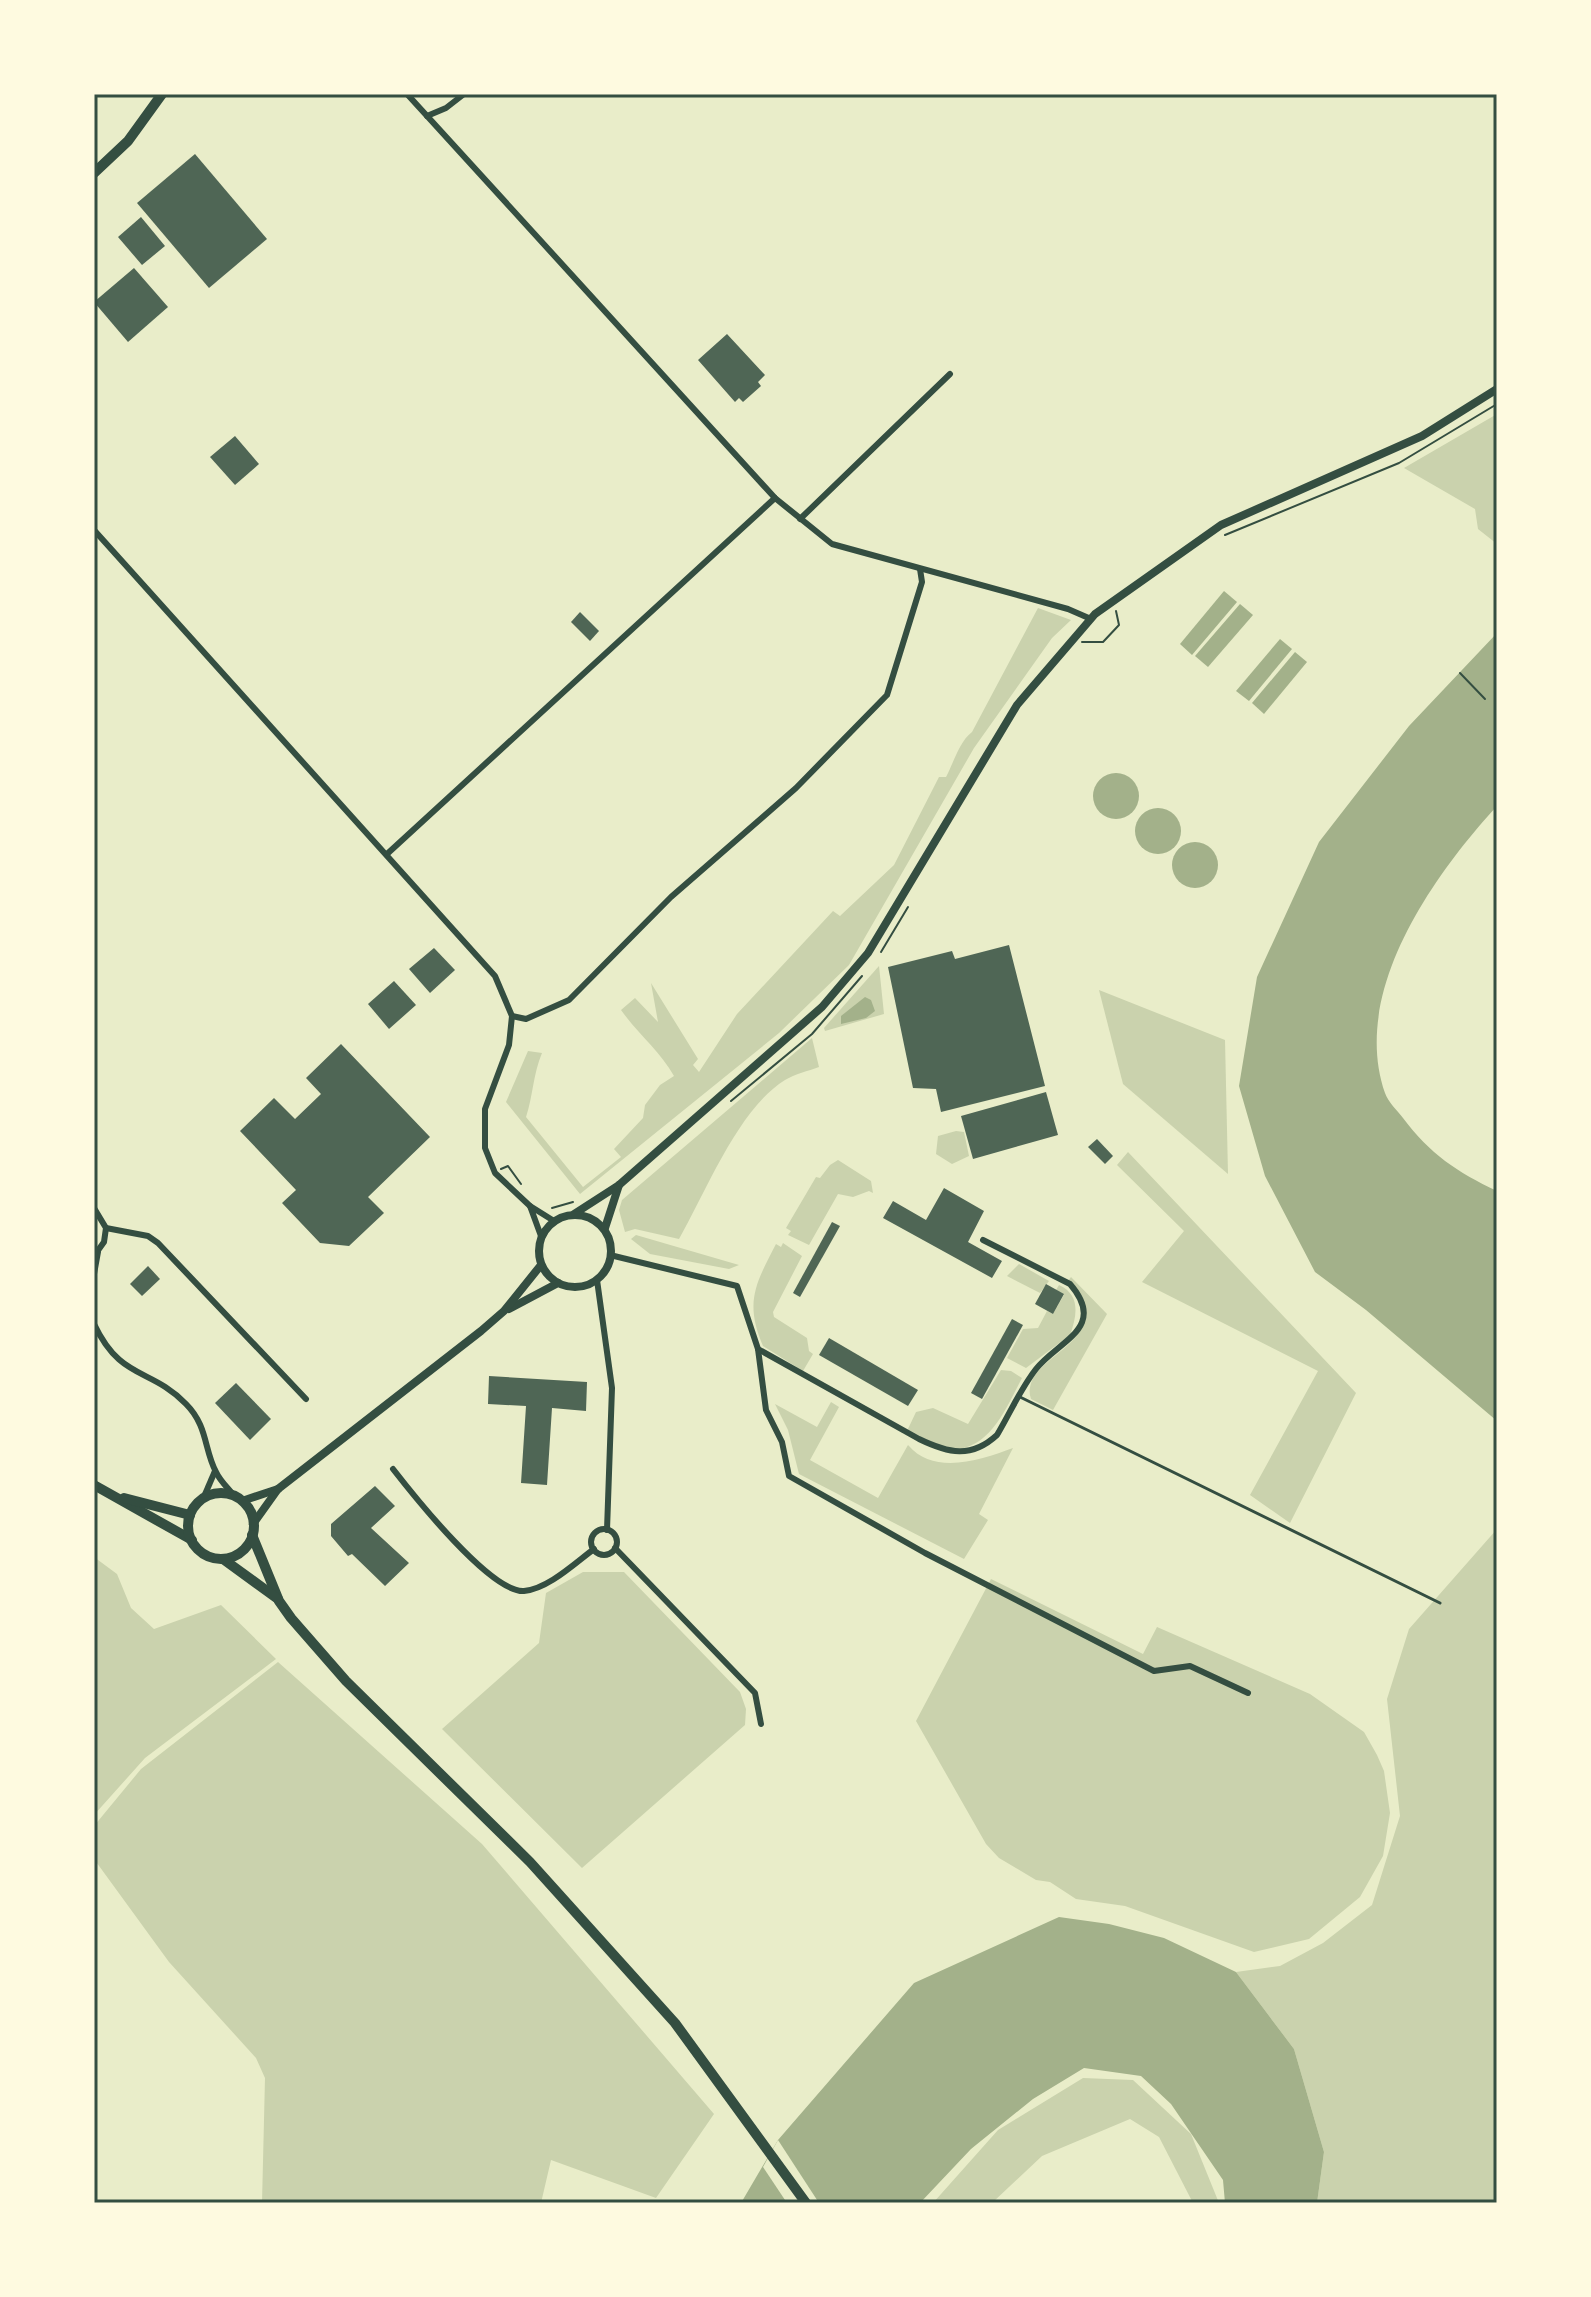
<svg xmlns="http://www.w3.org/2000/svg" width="1591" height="2297" viewBox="0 0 1591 2297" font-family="Helvetica,sans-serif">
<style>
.green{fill:#cad2ad}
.water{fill:#a3b18a}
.pier{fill:#e9edc9}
.building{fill:#4f6655}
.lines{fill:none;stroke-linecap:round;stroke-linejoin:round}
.path{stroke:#344e41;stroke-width:2}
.service{stroke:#344e41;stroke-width:3}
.minor{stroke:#344e41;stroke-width:6}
.tertiary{stroke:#344e41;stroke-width:8}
.primary{stroke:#344e41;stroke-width:10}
.neatline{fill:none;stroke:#344e41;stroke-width:3}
</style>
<rect width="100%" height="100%" fill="#e9edc9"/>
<g class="green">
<polygon points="1497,414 1497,544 1478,529 1475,509 1404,468"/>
<path d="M1038 608 1071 620 1052 638 974 748 849 965 779 1033 580 1194 506 1102 528 1051 542 1053C533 1074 533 1096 526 1117L583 1187 621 1157 614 1149 643 1118 645 1105 660 1085 674 1076C660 1051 638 1034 621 1010L635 998 658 1022 651 983 698 1059 693 1065 699 1072 737 1014 833 911 840 916 894 865 939 777H946C954 762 959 742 972 732Z"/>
<polygon points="879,966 884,1014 825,1031 824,1028"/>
<polygon points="1099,990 1225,1040 1228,1174 1123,1084"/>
<path d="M812 1038 819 1067C808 1071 795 1074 785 1080 738 1109 706 1192 679 1239L635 1229 625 1232 619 1210 622 1200Z"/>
<polygon points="956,1131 964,1132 969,1156 952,1164 936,1154 938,1136"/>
<polygon points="1128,1152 1356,1393 1290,1523 1250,1495 1318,1371 1142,1282 1184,1231 1117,1165"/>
<polygon points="838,1160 871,1181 873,1193 869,1191 853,1197 838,1194 809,1245 788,1235 791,1231 786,1228 816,1177 820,1178 830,1165"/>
<polygon points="636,1235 739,1265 729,1269 650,1254 631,1239"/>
<path d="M783 1243 802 1256 773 1312 774 1317 807 1338 809 1351 813 1354 803 1371 763 1346C744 1302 756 1283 776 1244L781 1247Z"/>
<polygon points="1019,1264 1049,1281 1040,1293 1007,1276"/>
<path d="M1071 1277 1107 1314 1053 1410 1031 1399C1018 1353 1125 1345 1068 1281Z"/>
<path d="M1059 1285C1081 1295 1077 1316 1070 1335L1026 1368 1007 1358 1023 1329 1038 1328 1047 1311 1053 1314 1064 1295 1056 1290Z"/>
<path d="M1001 1370 1011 1371 1022 1378C1006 1408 989 1453 948 1449 935 1448 919 1436 907 1431L916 1412 933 1408 968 1424Z"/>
<path d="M831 1402 839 1407 810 1460 878 1498 908 1445C934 1476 981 1460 1013 1448L979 1514 988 1520 964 1559 799 1474 788 1430 775 1404 817 1427Z"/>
<polygon points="1497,1529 1497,2203 1317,2203 1324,2152 1294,2049 1236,1972 1280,1966 1323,1943 1372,1905 1400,1816 1387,1699 1409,1629"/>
<polygon points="94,1557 117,1574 131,1608 154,1629 221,1605 276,1659 145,1758 94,1815"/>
<polygon points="583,1572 624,1572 740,1692 746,1709 745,1725 582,1868 442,1729 539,1643 546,1593"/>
<polygon points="991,1579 1143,1654 1157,1627 1310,1694 1364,1732 1377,1755 1384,1771 1390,1813 1383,1856 1360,1897 1309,1939 1254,1952 1125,1906 1076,1899 1050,1882 1036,1880 999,1858 986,1844 916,1721"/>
<polygon points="278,1662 482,1844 714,2114 656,2198 551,2160 541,2203 262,2203 265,2078 256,2058 169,1962 94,1859 94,1826 141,1769"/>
<polygon points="1083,2078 1133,2080 1191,2134 1219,2203 1193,2203 1159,2137 1130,2119 1042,2156 992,2203 933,2203 998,2130"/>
</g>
<g class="water">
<polygon points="1224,591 1237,602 1192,655 1180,644"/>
<polygon points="1240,604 1253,615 1208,667 1195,656"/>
<path d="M1497 633V806C1433 876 1350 992 1385 1093 1388 1102 1397 1110 1403 1118 1430 1154 1457 1172 1497 1191V1421L1366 1310 1315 1272 1265 1176 1239 1086 1257 977 1319 842 1409 726Z"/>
<polygon points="1280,639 1292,649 1249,701 1236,691"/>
<polygon points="1295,652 1307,662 1264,714 1252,703"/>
<circle cx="1116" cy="796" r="23"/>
<circle cx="1158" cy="831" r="23"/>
<circle cx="1195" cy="865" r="23"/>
<polygon points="865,997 871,1000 875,1011 866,1018 841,1024 841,1016"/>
<polygon points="1059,1917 1109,1924 1164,1938 1236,1972 1294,2049 1324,2152 1317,2203 1225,2203 1223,2180 1171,2104 1141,2076 1084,2068 1033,2099 971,2149 920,2203 741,2203 778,2140 914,1983"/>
</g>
<polygon class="pier" points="778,2140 819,2203 787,2203 763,2167"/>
<g class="building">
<polygon points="195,154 267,239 209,288 137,203"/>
<polygon points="141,217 165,246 142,265 118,237"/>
<polygon points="134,268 168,307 128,342 94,302"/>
<polygon points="727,334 765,375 758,382 761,386 743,402 739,398 735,402 698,360"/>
<polygon points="235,436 259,464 235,485 210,457"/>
<polygon points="580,612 599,631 590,641 571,622"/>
<polygon points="1009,945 1045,1086 941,1112 936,1089 913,1088 888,967 952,951 955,959"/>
<polygon points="434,948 455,970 430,993 409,969"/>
<polygon points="394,981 416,1005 389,1029 368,1004"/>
<polygon points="341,1044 430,1137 368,1197 384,1213 349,1246 320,1243 282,1203 296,1190 240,1131 274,1098 295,1119 321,1094 306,1078"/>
<polygon points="1046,1092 1058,1135 973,1159 961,1116"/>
<polygon points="1097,1139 1113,1156 1105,1164 1088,1147"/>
<polygon points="944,1188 984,1211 968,1242 1002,1261 992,1278 883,1218 893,1201 926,1220"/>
<polygon points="832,1222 840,1226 800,1297 793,1293"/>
<polygon points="148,1266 160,1279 142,1296 130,1284"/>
<polygon points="1046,1284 1064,1294 1053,1314 1035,1304"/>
<polygon points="1012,1319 1023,1325 982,1399 971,1393"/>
<polygon points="829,1338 918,1390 908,1406 819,1355"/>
<polygon points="489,1376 587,1382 586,1411 552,1408 547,1485 521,1483 526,1406 488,1404"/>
<polygon points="236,1383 271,1419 250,1440 215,1403"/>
<polygon points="375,1486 395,1506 371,1528 409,1563 385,1586 352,1554 348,1556 331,1536 331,1524"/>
</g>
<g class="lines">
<g class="path">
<polyline points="1225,535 1399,463 1497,404"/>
<polyline points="1082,642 1103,642 1119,625 1116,611"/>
<polyline points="1460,673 1485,699"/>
<polyline points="881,952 908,907"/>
<polyline points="731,1101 812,1034 862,976"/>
<polyline points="501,1169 508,1166 521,1184"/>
<polyline points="552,1208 573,1202"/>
</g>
<polyline class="service" points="1020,1397 1440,1603"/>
<g class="minor">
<polyline points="407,94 775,498 832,544 1068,609 1091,619"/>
<polyline points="427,116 446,108 464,94"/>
<polyline points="800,519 950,374"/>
<polyline points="94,530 495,976 512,1016 509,1045 485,1109 485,1148 495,1173 530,1206"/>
<polyline points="387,854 775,498"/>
<polyline points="512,1016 526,1019 569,1000 671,897 796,788 887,695 922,582 920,569"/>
<polyline points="94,1208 106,1228 104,1242 94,1256"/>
<polyline points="106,1228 148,1236 158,1243 306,1399"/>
<polyline points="541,1236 530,1206 554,1221"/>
<path d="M610 1255 737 1286 758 1349 919 1439C948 1453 971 1459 997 1435 1010 1413 1021 1388 1036 1369 1058 1341 1108 1328 1070 1284L983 1240"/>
<polyline points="94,1274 98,1252"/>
<polyline points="597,1280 612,1388 607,1530"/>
<path d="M94 1324C121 1381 150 1367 186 1404 208 1426 204 1450 216 1472 220 1481 229 1489 235 1497"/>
<polyline points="758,1349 766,1410 782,1442 789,1476 925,1553 1154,1671 1190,1666 1248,1693"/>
<path d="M393 1469C414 1496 491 1593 524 1591 548 1589 575 1563 594 1549"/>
<polyline points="203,1499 215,1471"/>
<circle cx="604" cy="1542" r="13"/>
<polyline points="615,1548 755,1693 761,1724"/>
</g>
<g class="tertiary">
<polyline points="574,1214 619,1185 822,1007 868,953 1017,705 1095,614 1221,525 1422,436 1497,389"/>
<circle cx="575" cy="1251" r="36"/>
<polyline points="605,1228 619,1185"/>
<polyline points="509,1309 558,1283"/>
<polyline points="242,1501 278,1489"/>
<polyline points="253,1524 278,1489 481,1331 504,1311 541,1265"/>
</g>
<g class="primary">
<polyline points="94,173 128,141 162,94"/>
<polyline points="94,1485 192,1540"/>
<circle cx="221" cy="1526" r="33"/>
<polyline points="124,1498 190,1515"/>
<polyline points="252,1535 279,1601 291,1618 346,1681 530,1862 675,2023 806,2203"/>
<polyline points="223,1559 278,1599"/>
</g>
</g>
<rect width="1591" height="2297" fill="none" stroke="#fefae0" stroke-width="192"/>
<rect x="96" y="96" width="1399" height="2105" class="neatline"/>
</svg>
